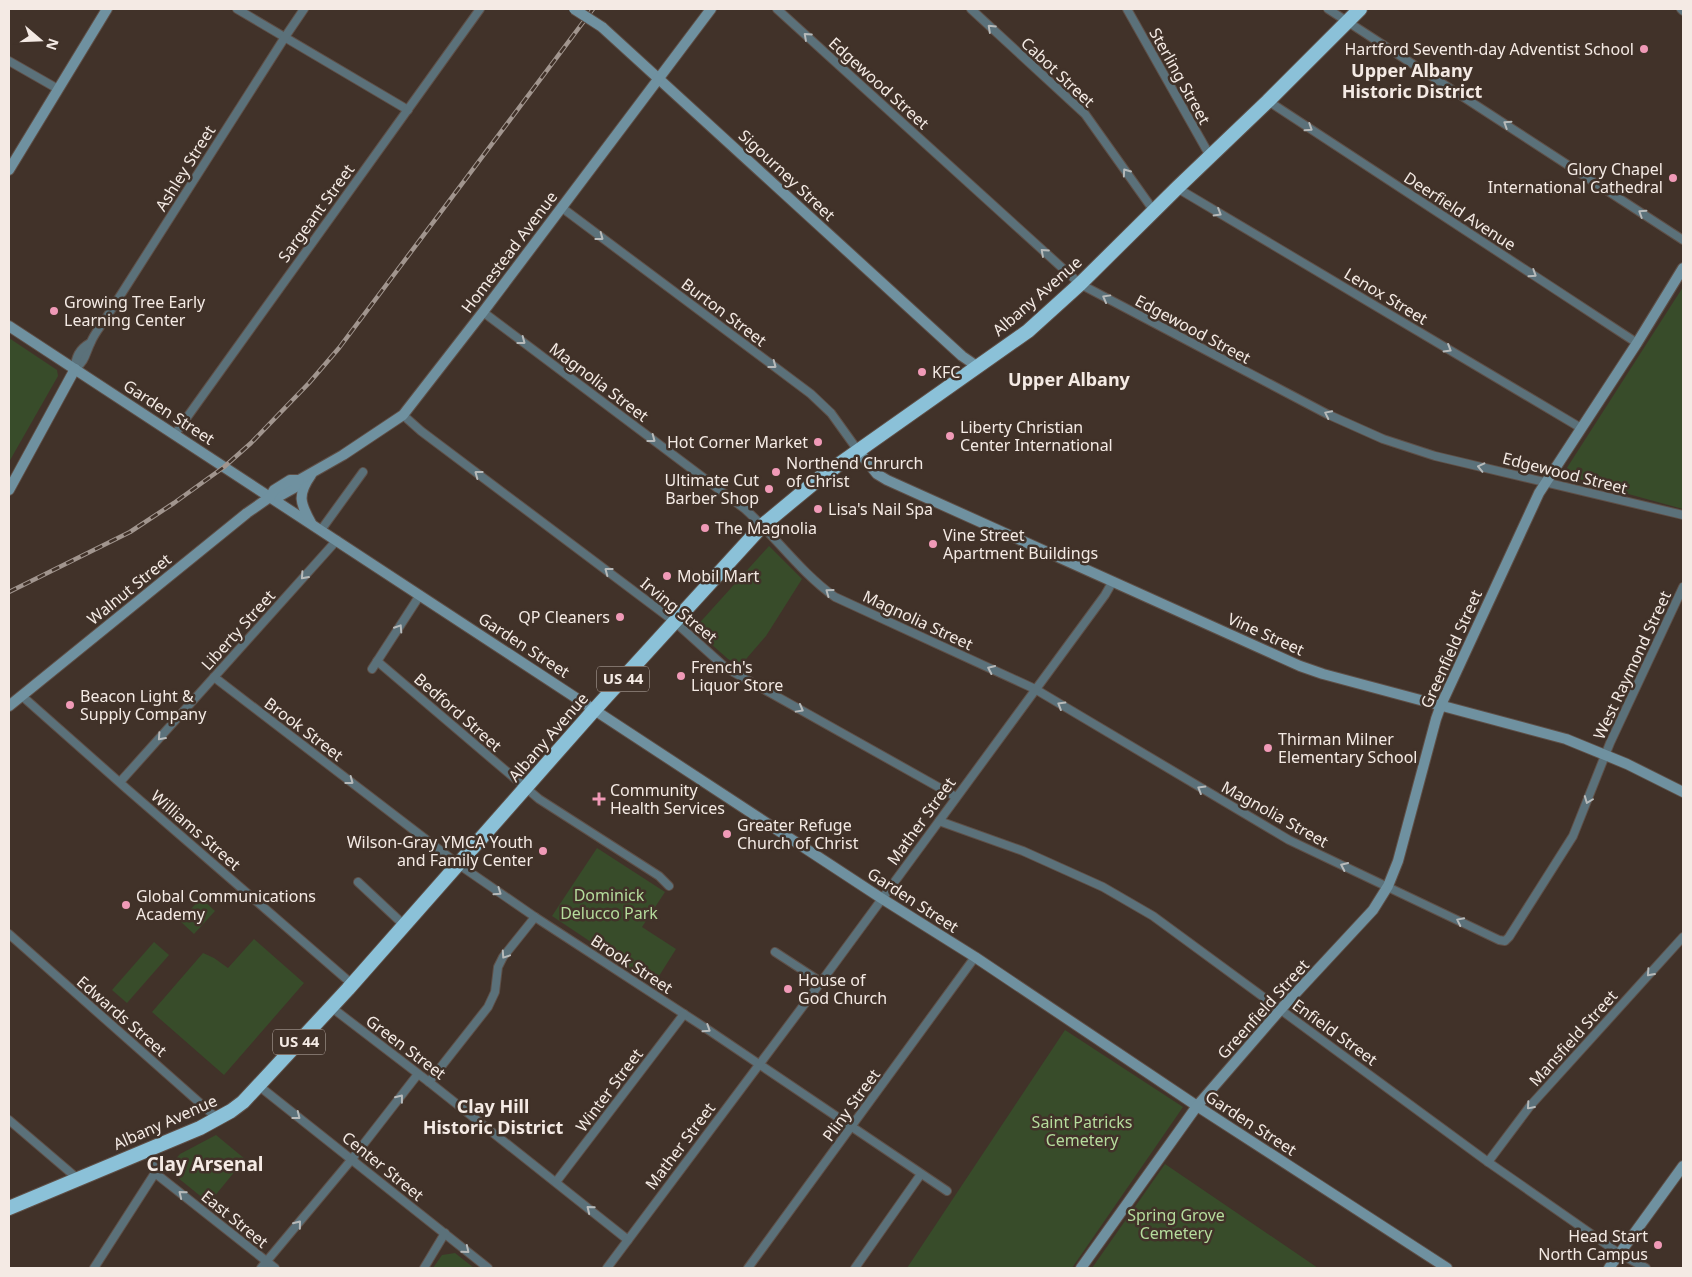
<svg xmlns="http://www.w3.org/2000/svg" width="1692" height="1277" viewBox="0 0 1692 1277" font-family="'Noto Sans',sans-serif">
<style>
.green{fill:#384c2a}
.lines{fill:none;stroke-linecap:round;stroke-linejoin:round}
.street-casing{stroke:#5e4f47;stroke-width:10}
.secondary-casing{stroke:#5e4f47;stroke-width:12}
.highway-casing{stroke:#5e4f47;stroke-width:16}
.street{stroke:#5b717a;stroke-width:8}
.secondary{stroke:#6f91a0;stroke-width:10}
.highway{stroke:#8bc1d8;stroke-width:14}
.rail-casing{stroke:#a1958e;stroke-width:4.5}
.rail{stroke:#413229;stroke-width:2.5;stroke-dasharray:8;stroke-linecap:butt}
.secondary-bridge-casing{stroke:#5e4f47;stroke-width:12;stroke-linecap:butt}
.secondary-bridge{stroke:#6f91a0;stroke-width:10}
.oneway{stroke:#b7baba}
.poi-dot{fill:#f09ab7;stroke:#413229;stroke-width:2}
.labels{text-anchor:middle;stroke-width:5;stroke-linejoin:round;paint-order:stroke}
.shield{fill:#413229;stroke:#beb3ac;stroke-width:1}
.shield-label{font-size:15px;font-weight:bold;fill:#f4eae4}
.poi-label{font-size:16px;fill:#f4eae4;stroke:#413229;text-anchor:start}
.street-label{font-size:16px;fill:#f4eae4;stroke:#413229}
.park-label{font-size:16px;fill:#b5dc9c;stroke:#413229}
.neighbourhood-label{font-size:18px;font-weight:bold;fill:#f4eae4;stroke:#413229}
.quarter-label{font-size:19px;font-weight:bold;fill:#f4eae4;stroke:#413229}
</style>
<rect width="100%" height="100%" fill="#413229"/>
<g class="green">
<polygon points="1683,287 1683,509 1610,489 1563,474"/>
<polygon points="9,338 57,370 58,376 9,462"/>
<polygon points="769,546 802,579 766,636 740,666 728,659 694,629"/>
<polygon points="597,848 665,892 642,927 676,949 654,984 552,916"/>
<polygon points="201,898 215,911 194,934 180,921"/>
<polygon points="254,939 304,983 224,1075 152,1012 203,953 214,958 228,968"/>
<polygon points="154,942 169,955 127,1003 112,990"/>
<polygon points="1065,1030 1183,1107 1072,1268 907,1268"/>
<polygon points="216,1135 245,1159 209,1203 167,1169 180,1154"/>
<polygon points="1165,1164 1318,1268 1092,1268"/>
<polygon points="455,1253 474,1268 433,1268 442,1255"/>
</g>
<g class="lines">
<defs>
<g id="street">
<polyline points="237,9 408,110"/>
<polyline points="777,9 1080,284 1327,414 1383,439 1435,456 1683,515"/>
<polyline points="971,9 1085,114 1154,211"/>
<polyline points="1127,9 1210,156"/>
<polyline points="1328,9 1683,240"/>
<polyline points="1681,9 1683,11"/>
<polyline points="9,61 58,89"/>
<polyline points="1268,101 1637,343"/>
<polyline points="1177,188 1581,428"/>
<polyline points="561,207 811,394 831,413 859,452"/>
<path d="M483 312 745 509C776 537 801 573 835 597L1035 689 1289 840 1499 940 1505 941 1509 937 1573 836 1610 743 1683 587"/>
<path d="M75 369C86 360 85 354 91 342 94 334 101 326 106 318L285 37 304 9"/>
<path d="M75 369C75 357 79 349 90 343"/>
<polyline points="403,415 421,431 675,622 726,668 956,797"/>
<polyline points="175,434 480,9"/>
<polyline points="321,530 363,472"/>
<polyline points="377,661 539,799 659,876 669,886"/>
<polyline points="372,669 420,595"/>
<polyline points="214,677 458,864 535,917 704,1027 947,1191"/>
<polyline points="22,696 127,789 352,984"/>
<polyline points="120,782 337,540"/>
<polyline points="939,821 1023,851 1103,887 1153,916 1488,1162 1620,1254 1646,1268"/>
<polyline points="358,882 404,925"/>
<polyline points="9,934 218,1119"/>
<polyline points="775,952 821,982"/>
<polyline points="331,1007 429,1082 628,1240"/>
<polyline points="429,1082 488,1007 495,992 498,967 503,957 535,917"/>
<polyline points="259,1086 488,1268"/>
<polyline points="9,1120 78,1179"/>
<polyline points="1488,1162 1530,1106 1683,937"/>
<polyline points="155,1173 275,1268"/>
<polyline points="556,1182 684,1014"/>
<polyline points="94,1268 155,1173 149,1150"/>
<polyline points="261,1268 352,1159 418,1074"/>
<polyline points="424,1268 445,1233"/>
<polyline points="607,1268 821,982 1105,595 1113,581"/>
<polyline points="748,1268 975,957"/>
<polyline points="855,1268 921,1174"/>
</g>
<g id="secondary">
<polyline points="602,27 962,356 978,367"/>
<polyline points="9,170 107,9"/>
<polyline points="9,326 881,898 975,957 1197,1106 1447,1268"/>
<polyline points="859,452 877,474 887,480 1300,666 1323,674 1566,739 1627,764 1683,792"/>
<path d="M311 475C297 495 300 503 311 523"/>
<polyline points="9,490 75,369"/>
<polyline points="270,497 278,497 294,488 299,480 343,455 403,415 483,312 711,9"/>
<polyline points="9,706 247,513 270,497 274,490 290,480 299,480"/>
<polyline points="1081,1268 1197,1106 1281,1009 1373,910 1388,886 1398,861 1436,719 1441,705 1539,493 1637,343 1683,268"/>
<polyline points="1609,1268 1683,1166"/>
</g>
<polyline id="highway" points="9,1208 200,1128 231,1111 243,1102 348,989 595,709 763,525 821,477 1028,331 1080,284 1177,188 1268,101 1360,9"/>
</defs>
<use href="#street" class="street-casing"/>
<use href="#secondary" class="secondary-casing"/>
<use href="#highway" class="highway-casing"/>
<use href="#street" class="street"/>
<use href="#secondary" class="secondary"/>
<use href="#highway" class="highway"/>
<defs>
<polyline id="rail" points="9,592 130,532 174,503 224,467 251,443 309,383 339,348 593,9"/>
</defs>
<use href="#rail" class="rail-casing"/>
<use href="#rail" class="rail"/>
<defs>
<polyline id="secondary-bridge" points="574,9 602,27"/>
</defs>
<use href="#secondary-bridge" class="secondary-bridge-casing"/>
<use href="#secondary-bridge" class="secondary-bridge"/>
</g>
<defs><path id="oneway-chevron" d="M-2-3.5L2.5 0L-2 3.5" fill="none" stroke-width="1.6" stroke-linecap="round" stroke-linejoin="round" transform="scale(1.25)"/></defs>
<g class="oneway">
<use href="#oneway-chevron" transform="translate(991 28) rotate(-137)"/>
<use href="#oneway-chevron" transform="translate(807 36) rotate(-138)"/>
<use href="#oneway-chevron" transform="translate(1507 124) rotate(-147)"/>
<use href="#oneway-chevron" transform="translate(1309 128) rotate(33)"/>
<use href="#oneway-chevron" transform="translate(1126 172) rotate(-125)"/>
<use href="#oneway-chevron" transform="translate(1218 213) rotate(31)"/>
<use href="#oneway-chevron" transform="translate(1642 213) rotate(-147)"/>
<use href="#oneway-chevron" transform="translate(600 237) rotate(37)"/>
<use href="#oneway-chevron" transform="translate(1044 252) rotate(-138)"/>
<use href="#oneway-chevron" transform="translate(1533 274) rotate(33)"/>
<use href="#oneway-chevron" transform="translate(1106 298) rotate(-151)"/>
<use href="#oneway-chevron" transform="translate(522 341) rotate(37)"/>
<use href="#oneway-chevron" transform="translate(1448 349) rotate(31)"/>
<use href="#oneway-chevron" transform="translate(773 365) rotate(37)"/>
<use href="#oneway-chevron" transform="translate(1328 414) rotate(-154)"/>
<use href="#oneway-chevron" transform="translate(652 439) rotate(37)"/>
<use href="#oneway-chevron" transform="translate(1481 467) rotate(-167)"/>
<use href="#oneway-chevron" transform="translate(478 474) rotate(-143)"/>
<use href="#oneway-chevron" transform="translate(608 571) rotate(-143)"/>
<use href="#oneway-chevron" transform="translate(304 576) rotate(132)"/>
<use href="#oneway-chevron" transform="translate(829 592) rotate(-144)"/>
<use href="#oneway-chevron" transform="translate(399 628) rotate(-57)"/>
<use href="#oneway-chevron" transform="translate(991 669) rotate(-155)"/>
<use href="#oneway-chevron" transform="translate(1061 705) rotate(-149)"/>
<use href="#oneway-chevron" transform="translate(800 709) rotate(29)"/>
<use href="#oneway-chevron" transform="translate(161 737) rotate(132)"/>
<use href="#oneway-chevron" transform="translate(350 781) rotate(37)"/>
<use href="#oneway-chevron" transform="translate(1201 789) rotate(-149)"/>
<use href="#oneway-chevron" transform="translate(1588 800) rotate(111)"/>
<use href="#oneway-chevron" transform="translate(1344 866) rotate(-155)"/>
<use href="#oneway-chevron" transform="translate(498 892) rotate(35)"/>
<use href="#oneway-chevron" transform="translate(1460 921) rotate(-154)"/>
<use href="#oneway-chevron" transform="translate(505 955) rotate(124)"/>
<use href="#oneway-chevron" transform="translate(1650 973) rotate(132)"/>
<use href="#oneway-chevron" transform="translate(707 1029) rotate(33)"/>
<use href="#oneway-chevron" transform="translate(400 1098) rotate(-52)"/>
<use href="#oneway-chevron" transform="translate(1530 1106) rotate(131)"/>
<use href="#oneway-chevron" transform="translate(297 1116) rotate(38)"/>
<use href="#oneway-chevron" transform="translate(182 1194) rotate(-141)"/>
<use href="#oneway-chevron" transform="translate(590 1209) rotate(-141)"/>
<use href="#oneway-chevron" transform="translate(298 1224) rotate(-51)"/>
<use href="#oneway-chevron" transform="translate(466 1250) rotate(39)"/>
</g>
<g class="poi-dot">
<circle cx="1644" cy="49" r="5"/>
<circle cx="1673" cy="178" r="5"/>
<circle cx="54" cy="311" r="5"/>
<circle cx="922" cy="372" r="5"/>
<circle cx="950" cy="436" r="5"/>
<circle cx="818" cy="442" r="5"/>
<circle cx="776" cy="472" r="5"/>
<circle cx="769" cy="489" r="5"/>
<circle cx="818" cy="509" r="5"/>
<circle cx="705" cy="528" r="5"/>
<circle cx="933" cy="544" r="5"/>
<circle cx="667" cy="576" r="5"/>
<circle cx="620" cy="617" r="5"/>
<circle cx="681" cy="676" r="5"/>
<circle cx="70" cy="705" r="5"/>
<circle cx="1268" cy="748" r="5"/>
<path d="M596.5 791.5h5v5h5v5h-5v5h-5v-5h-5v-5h5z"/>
<circle cx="727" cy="834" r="5"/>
<circle cx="543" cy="851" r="5"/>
<circle cx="126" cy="905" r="5"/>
<circle cx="788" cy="989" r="5"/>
<circle cx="1658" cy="1245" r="5"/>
</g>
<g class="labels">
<g class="shield">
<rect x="597" y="666.5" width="52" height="25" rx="4"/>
<rect x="273" y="1029.5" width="52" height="25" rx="4"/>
</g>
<g class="shield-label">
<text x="623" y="684">US 44</text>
<text x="299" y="1047">US 44</text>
</g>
<g class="poi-label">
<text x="1634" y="55" text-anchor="end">Hartford Seventh-day Adventist School</text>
<text x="1663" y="175" text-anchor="end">Glory Chapel<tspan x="1663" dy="18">International Cathedral</tspan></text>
<text x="64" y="308">Growing Tree Early<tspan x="64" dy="18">Learning Center</tspan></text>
<text x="932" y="378">KFC</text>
<text x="960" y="433">Liberty Christian<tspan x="960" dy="18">Center International</tspan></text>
<text x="808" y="448" text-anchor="end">Hot Corner Market</text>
<text x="786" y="469">Northend Chrurch<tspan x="786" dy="18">of Christ</tspan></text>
<text x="759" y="486" text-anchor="end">Ultimate Cut<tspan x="759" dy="18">Barber Shop</tspan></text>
<text x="828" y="515">Lisa's Nail Spa</text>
<text x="715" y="534">The Magnolia</text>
<text x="943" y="541">Vine Street<tspan x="943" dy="18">Apartment Buildings</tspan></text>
<text x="677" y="582">Mobil Mart</text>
<text x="610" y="623" text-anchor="end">QP Cleaners</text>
<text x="691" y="673">French's<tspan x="691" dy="18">Liquor Store</tspan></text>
<text x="80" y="702">Beacon Light &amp;<tspan x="80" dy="18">Supply Company</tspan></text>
<text x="1278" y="745">Thirman Milner<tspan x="1278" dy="18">Elementary School</tspan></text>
<text x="610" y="796">Community<tspan x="610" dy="18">Health Services</tspan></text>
<text x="737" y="831">Greater Refuge<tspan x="737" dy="18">Church of Christ</tspan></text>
<text x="533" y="848" text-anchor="end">Wilson-Gray YMCA Youth<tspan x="533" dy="18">and Family Center</tspan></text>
<text x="136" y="902">Global Communications<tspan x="136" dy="18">Academy</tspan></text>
<text x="798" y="986">House of<tspan x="798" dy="18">God Church</tspan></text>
<text x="1648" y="1242" text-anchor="end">Head Start<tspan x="1648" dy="18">North Campus</tspan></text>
</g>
<g class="street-label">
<text transform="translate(1058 72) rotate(43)" y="6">Cabot Street</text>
<text transform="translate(1180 76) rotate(61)" y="6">Sterling Street</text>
<text transform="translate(879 83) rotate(42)" y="6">Edgewood Street</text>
<text transform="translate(185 168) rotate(-58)" y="6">Ashley Street</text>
<text transform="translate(787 175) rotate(43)" y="6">Sigourney Street</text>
<text transform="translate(1460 211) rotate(33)" y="6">Deerfield Avenue</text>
<text transform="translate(316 213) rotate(-54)" y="6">Sargeant Street</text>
<text transform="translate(509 252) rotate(-53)" y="6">Homestead Avenue</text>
<text transform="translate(1037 296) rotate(-41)" y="6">Albany Avenue</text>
<text transform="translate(1386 296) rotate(31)" y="6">Lenox Street</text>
<text transform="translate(724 312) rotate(37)" y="6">Burton Street</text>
<text transform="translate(1193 329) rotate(28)" y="6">Edgewood Street</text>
<text transform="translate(599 382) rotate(37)" y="6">Magnolia Street</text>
<text transform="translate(169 412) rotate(33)" y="6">Garden Street</text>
<text transform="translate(1565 473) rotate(14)" y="6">Edgewood Street</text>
<text transform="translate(129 589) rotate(-39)" y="6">Walnut Street</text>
<text transform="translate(679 610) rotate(39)" y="6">Irving Street</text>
<text transform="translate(918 620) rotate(25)" y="6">Magnolia Street</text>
<text transform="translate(238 630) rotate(-48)" y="6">Liberty Street</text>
<text transform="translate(1266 634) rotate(24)" y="6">Vine Street</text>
<text transform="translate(524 645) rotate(33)" y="6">Garden Street</text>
<text transform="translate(1451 649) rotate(-66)" y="6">Greenfield Street</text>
<text transform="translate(1632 665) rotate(-65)" y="6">West Raymond Street</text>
<text transform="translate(458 712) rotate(41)" y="6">Bedford Street</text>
<text transform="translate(304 729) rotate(37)" y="6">Brook Street</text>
<text transform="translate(548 737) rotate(-49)" y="6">Albany Avenue</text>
<text transform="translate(1275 814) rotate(29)" y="6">Magnolia Street</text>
<text transform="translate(921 821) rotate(-54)" y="6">Mather Street</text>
<text transform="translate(196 830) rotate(41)" y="6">Williams Street</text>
<text transform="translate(913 900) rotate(33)" y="6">Garden Street</text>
<text transform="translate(632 964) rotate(33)" y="6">Brook Street</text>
<text transform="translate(1263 1009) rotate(-48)" y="6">Greenfield Street</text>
<text transform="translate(122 1016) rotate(41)" y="6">Edwards Street</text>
<text transform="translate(1335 1032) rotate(36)" y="6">Enfield Street</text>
<text transform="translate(1573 1038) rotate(-48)" y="6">Mansfield Street</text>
<text transform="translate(406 1047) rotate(37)" y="6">Green Street</text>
<text transform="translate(609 1090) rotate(-53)" y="6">Winter Street</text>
<text transform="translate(851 1105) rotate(-54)" y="6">Pliny Street</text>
<text transform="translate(165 1122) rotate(-24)" y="6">Albany Avenue</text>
<text transform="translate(1251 1123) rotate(33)" y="6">Garden Street</text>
<text transform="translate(680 1146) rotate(-53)" y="6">Mather Street</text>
<text transform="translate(383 1166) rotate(39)" y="6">Center Street</text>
<text transform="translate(235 1219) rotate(39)" y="6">East Street</text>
</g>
<g class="park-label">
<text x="609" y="901">Dominick<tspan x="609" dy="18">Delucco Park</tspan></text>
<text x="1082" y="1128">Saint Patricks<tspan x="1082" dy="18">Cemetery</tspan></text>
<text x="1176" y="1221">Spring Grove<tspan x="1176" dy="18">Cemetery</tspan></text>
</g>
<g class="neighbourhood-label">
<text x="1412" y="77">Upper Albany<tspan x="1412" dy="21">Historic District</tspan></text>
<text x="1069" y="386">Upper Albany</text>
<text x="493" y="1113">Clay Hill<tspan x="493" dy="21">Historic District</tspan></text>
</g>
<g class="quarter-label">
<text x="205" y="1171">Clay Arsenal</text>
</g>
</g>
<rect width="1692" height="1277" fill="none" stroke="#f4eae4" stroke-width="20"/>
<g transform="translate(40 40) rotate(109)" stroke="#413229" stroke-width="4" paint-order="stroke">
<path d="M0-4L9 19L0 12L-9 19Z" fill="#f4eae4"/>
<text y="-8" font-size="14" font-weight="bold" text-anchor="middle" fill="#f4eae4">N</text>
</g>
</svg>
